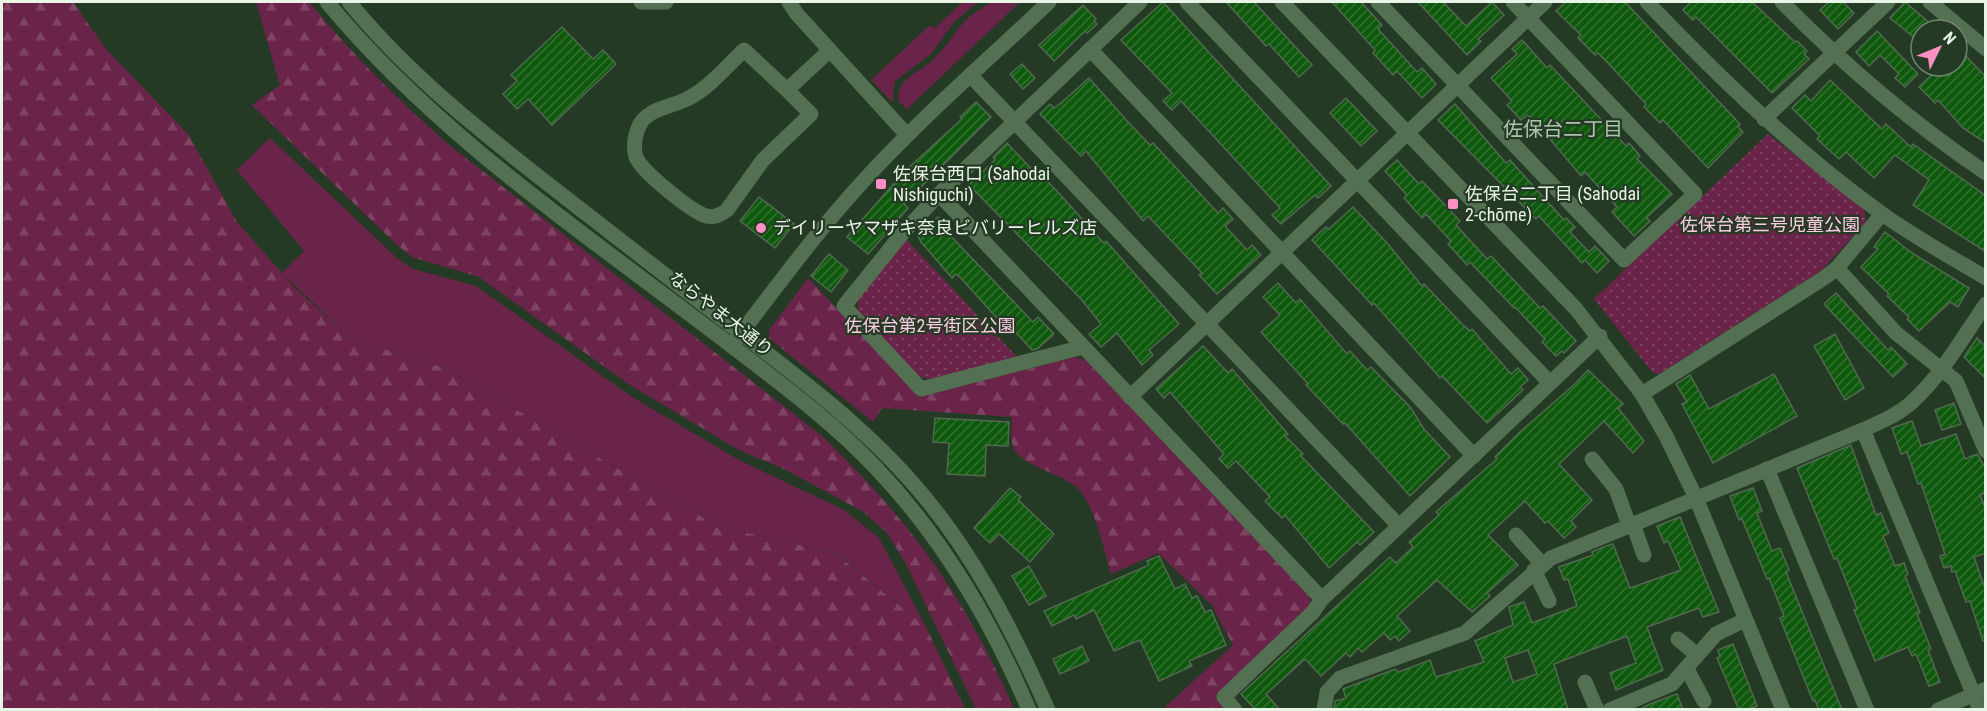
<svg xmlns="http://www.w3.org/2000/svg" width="1987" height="711" viewBox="0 0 1987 711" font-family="'Roboto Condensed','Noto Sans JP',sans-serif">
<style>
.green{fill:#6a2449}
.forest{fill:url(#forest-firs)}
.park{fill:url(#park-dots)}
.building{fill:url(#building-hatch);stroke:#526950;stroke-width:1.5;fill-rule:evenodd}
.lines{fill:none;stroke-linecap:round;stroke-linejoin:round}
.minor{stroke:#547052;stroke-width:15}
.tertiary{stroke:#547052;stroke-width:15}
.poi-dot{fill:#fc8fc3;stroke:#253a24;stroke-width:2}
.labels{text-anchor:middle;stroke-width:4.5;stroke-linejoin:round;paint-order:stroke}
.poi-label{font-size:18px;fill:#e8f5e7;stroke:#253a24;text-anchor:start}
.park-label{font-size:18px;fill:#fecce2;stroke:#253a24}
.street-label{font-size:18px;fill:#e8f5e7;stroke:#253a24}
.neighbourhood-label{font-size:20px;fill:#adc6ab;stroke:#253a24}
</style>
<defs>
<pattern id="forest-firs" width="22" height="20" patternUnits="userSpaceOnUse" patternTransform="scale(1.5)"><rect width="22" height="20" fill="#6a2449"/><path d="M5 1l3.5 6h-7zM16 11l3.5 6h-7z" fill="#7f4463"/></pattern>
<pattern id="park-dots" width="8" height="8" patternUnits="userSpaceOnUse" patternTransform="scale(1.5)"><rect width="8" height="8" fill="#6a2449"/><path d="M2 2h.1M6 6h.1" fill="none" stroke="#7f4463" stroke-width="1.8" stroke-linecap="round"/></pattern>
<pattern id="building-hatch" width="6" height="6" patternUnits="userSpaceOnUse" patternTransform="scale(1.5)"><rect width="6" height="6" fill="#0f590e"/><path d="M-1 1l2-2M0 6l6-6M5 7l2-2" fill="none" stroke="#327131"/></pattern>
</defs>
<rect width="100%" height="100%" fill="#253a24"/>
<g class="green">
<polygon points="963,2 978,2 953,23 931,54 895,81 892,102 871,80 930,25 934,29"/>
<path d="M993 2H1020L907 109 898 101C899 95 899 89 903 83 911 73 927 67 936 57 959 33 959 18 993 2Z"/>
<polygon points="270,138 398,259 413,269 476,286 632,397 739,460 844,510 879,538 926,627 836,553 717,526 444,368 350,338 282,273 304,251 237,170"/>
</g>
<g class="forest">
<polygon points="2,2 73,2 106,49 188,134 237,222 296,289 350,338 444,368 717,526 835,553 926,627 965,709 2,709"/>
<path d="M256 2H309C352 54 398 100 449 145L822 436C912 523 964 595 1014 709H976L907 566 888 534 864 512 784 469 739 450 630 385 479 277 412 257 396 244 252 105 280 85Z"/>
<path d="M808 278 919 397 1075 357 1086 360 1310 597V608L1215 697 1226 709H1163L1233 645 1212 605 1158 553 1111 574C1103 548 1097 512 1080 491 1064 472 1025 469 1014 449 1010 441 1012 426 1012 417L882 408 873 422 769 338V330Z"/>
</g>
<g class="park">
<polygon points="1768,134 1864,209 1866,222 1821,271 1659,374 1652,372 1594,299"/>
<polygon points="906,239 1017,357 930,379 918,376 858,312 858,299"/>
</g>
<g class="building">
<polygon points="1163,2 1331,186 1318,198 1315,195 1281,224 1272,215 1280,208 1181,101 1172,110 1163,101 1172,93 1121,40"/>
<polygon points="1226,2 1254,2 1312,65 1299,77 1269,44 1266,46"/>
<polygon points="1332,2 1361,2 1382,25 1378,29 1417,72 1422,68 1436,84 1422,98 1397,71 1393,75 1373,53 1375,50"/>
<polygon points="1418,2 1443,2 1466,26 1492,2 1504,15 1478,39 1481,41 1467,55"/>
<polygon points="1566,2 1625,2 1740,124 1738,127 1743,132 1708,168 1663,120 1660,123 1644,107 1646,104 1608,63 1598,53 1595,55 1578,38 1581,35 1556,11"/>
<polygon points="1691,2 1752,2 1795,42 1797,41 1807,51 1804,54 1809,59 1772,93 1696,17 1693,20 1683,10"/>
<polygon points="1829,2 1843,2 1854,13 1838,29 1820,10"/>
<polygon points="1905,2 1938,30 1921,30 1921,43 1890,18"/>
<polygon points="1083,5 1096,19 1094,21 1097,24 1087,33 1085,31 1054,61 1039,45"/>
<polygon points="562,27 593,59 603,50 616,64 552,125 528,99 517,109 503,94 517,81 511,75"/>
<polygon points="1877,31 1918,74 1905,87 1895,78 1899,74 1880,55 1869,66 1856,52"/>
<polygon points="1522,40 1547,68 1550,65 1626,146 1629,143 1640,156 1637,159 1672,194 1646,218 1650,221 1634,236 1612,212 1617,207 1585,172 1581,176 1533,119 1527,115 1521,120 1507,105 1512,101 1491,78 1517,54 1512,49"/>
<polygon points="1957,47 1986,77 1986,143 1963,128 1938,100 1935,103 1919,87 1941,66 1957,66"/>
<polygon points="1022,64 1035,78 1023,89 1010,74"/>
<polygon points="1089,78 1129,123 1150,145 1153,143 1218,213 1223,208 1233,219 1225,226 1247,250 1252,245 1261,255 1217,294 1199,275 1202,273 1148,216 1143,221 1086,151 1081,156 1040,114 1050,104 1054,108 1061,103"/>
<polygon points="1830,80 1882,129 1886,124 1911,147 1913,144 1986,196 1986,252 1913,205 1929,180 1895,155 1874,178 1846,152 1839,159 1817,139 1820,136 1792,108 1805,95 1811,101"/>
<polygon points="1346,98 1377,131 1361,146 1330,113"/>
<polygon points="976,102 991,117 904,204 908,208 868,254 847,237 905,171 962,119 960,117"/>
<polygon points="1455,104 1506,163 1510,160 1564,220 1566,218 1575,227 1570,232 1589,252 1595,246 1609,261 1597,273 1585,260 1582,263 1539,216 1536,219 1438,120"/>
<polygon points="1007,143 1037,175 1039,173 1056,190 1099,238 1104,243 1106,241 1179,324 1149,350 1153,355 1142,365 1117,333 1101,347 1089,334 1101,324 1081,299 969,185 995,160 993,157"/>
<polygon points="1397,160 1419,184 1422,181 1445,205 1460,221 1456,225 1487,259 1491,256 1540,308 1543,306 1576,341 1564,353 1562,351 1556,356 1542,342 1545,339 1515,307 1514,308 1470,262 1467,265 1448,244 1451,241 1426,214 1422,218 1404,198 1407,195 1385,171"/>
<polygon points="759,197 794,224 775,248 740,221"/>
<polygon points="1353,207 1388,244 1422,286 1424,284 1462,324 1470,331 1472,329 1511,374 1518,368 1528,380 1520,387 1523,390 1487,423 1442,376 1440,378 1374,303 1372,305 1312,240 1326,227 1329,229"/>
<polygon points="938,217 948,228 945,230 1033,322 1038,317 1054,334 1037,349 1032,350 1007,323 1004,326 960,277 955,274 952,278 921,242 918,236"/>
<polygon points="1885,232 1912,253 1969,288 1958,307 1950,302 1919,331 1907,319 1909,317 1887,296 1889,294 1861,267 1878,249 1874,247"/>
<polygon points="829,254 848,270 831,292 811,276"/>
<polygon points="1278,283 1296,303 1300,299 1347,354 1350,351 1367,370 1371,367 1411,408 1424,429 1450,457 1410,496 1345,423 1343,424 1306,385 1308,384 1261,332 1280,315 1263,297"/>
<polygon points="1836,293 1888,350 1891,347 1907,364 1893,377 1824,304"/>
<polygon points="1835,334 1864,388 1845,400 1814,346"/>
<polygon points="1977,338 1986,347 1986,379 1964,357"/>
<polygon points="1203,346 1228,373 1232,369 1288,434 1285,436 1303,454 1301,456 1374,532 1360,545 1357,542 1329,568 1285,515 1282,518 1265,501 1270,497 1236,461 1228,468 1219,459 1224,454 1170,392 1164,398 1156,389"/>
<polygon points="1588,370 1623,404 1618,408 1644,441 1633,453 1604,421 1559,464 1592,500 1571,521 1576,527 1564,538 1548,521 1545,523 1525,501 1488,535 1518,565 1487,593 1490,596 1472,612 1437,580 1397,616 1410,631 1399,641 1395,636 1390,640 1384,633 1362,652 1358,648 1350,657 1346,653 1321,676 1305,659 1266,694 1280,710 1256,710 1241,694 1390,557 1396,563 1413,547 1409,542 1439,515 1436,512 1497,459 1495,457 1520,432 1576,383"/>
<polygon points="1774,374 1797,416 1713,463 1682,404 1687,402 1676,384 1690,375 1709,409"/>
<polygon points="1954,403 1961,424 1942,430 1935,410"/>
<polygon points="935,418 1009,422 1008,446 986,445 985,476 947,474 949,443 933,442"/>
<polygon points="1912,421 1921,446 1956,434 1965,459 1977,454 1986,469 1986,493 1980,495 1986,510 1986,553 1974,557 1986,591 1986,640 1983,641 1970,601 1966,602 1955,571 1952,572 1951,566 1944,568 1940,556 1945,554 1921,483 1918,484 1907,452 1901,454 1892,428"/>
<polygon points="1851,445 1876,515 1881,513 1889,533 1883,536 1895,566 1904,563 1908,574 1905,576 1920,613 1917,614 1931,649 1928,650 1940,682 1929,686 1916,654 1912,656 1908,647 1875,661 1854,610 1857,609 1837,558 1834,559 1797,468"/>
<polygon points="1010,488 1021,497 1018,500 1054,534 1030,562 999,534 990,543 974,528"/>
<polygon points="1753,488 1762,511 1757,513 1772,551 1780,548 1789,570 1786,572 1842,710 1819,710 1815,700 1813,701 1780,618 1784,616 1769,578 1767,579 1742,519 1739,520 1730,496"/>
<path d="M1680 517 1719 612 1703 617 1699 608 1647 627 1663 670 1616 690 1610 673 1636 663 1627 636 1554 664 1568 710H1334L1335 701 1346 698 1343 689 1395 669 1399 672 1430 660 1436 677 1484 662 1475 641 1513 625 1509 607 1524 602 1532 623 1577 606 1568 579 1564 580 1559 567 1593 555 1592 552 1601 548 1613 544 1630 588 1681 570 1668 541 1664 543 1657 526ZM1528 650 1537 674 1513 682 1505 658Z"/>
<polygon points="1159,556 1175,589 1185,584 1192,598 1197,596 1205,612 1211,610 1226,645 1189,661 1192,666 1159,681 1140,640 1114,651 1094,610 1076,619 1074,615 1052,626 1044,611 1149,565 1147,561"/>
<polygon points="1029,566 1046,596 1029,605 1012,576"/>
<polygon points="1733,644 1757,706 1746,710 1739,710 1717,658 1720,657 1718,650"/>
<polygon points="1082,646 1089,661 1060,674 1053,659"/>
<polygon points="1677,694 1683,710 1639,710 1650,704"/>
</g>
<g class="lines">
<g class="minor">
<polyline points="641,2 666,2"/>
<polyline points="789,2 796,13 907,135"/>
<polyline points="1187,2 1550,383"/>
<polyline points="1282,2 1576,309 1642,394 1666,436 1696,498 1783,710"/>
<polyline points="1378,2 1624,260 1695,194 1513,2"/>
<path d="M1647 2C1720 78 1795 151 1881 213 1914 237 1951 257 1986 278"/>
<path d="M1782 2C1845 66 1911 122 1986 173"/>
<polyline points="1930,2 1986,49"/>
<polyline points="1090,49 1474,456"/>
<polyline points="971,76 1399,526"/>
<path d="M787 90 744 50C727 66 710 87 689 98 673 107 647 108 639 126 635 136 633 148 636 157 642 172 691 211 706 216 715 218 720 215 727 210L763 160 811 114 787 90 829 51"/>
<polyline points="1764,119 1888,2"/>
<polyline points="939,194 1322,599"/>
<polyline points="1837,268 1896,333 1956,381 1986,451"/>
<polyline points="1083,347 921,389 844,306 902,234 939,194 1140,2"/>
<polyline points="1642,394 1824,278 1837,268 1882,214"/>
<polyline points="1130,397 1545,2"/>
<polyline points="1863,430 1980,710"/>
<polyline points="1592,459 1616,489 1629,525"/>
<polyline points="1767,469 1867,710"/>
<polyline points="1633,524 1644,555"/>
<polyline points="1516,535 1542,564"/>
<polyline points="1534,570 1549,601"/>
<polyline points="1678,639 1697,655"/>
<polyline points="1687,669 1704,701"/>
<polyline points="1585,682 1597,710"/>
<polyline points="1235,710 1224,697 1313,612 1322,599 1600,336"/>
<path d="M1324 710 1327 692 1340 678 1465 633 1551 558 1863 430C1880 422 1898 415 1912 402 1942 375 1963 337 1986 304"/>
<polyline points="1610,710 1672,684 1716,634 1745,620"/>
<polyline points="1938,710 1986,689"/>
</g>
<g class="tertiary">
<path d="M327 2C437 135 584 233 720 337 773 378 829 418 875 467 943 538 991 620 1029 710"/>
<path d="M349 2C411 78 489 138 566 198 625 244 683 289 742 334 802 380 861 425 910 480 971 548 1011 627 1048 710"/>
<path d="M735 341C777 286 818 230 866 178 923 116 988 60 1049 2"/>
</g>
</g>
<g class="poi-dot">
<rect x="875" y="178" width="12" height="12" rx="3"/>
<rect x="1447" y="198" width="12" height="12" rx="3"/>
<circle cx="761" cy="228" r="6"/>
</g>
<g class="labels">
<g class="poi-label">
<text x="893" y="180">佐保台西口 (Sahodai<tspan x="893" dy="21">Nishiguchi)</tspan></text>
<text x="1465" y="200">佐保台二丁目 (Sahodai<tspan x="1465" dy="21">2-chōme)</tspan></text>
<text x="773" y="234">デイリーヤマザキ奈良ビバリーヒルズ店</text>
</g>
<g class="park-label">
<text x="1770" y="231">佐保台第三号児童公園</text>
<text x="930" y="332">佐保台第2号街区公園</text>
</g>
<g class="street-label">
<text transform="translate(721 314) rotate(38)" y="6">ならやま大通り</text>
</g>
<g class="neighbourhood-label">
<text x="1563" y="136">佐保台二丁目</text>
</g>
</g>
<rect width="1987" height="711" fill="none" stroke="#e8f5e7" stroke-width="6"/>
<g transform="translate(1939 48) rotate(47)"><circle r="28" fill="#253a24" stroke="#738572" stroke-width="1.5"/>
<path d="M0-4.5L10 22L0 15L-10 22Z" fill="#fc8fc3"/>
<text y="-9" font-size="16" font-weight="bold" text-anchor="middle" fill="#e8f5e7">N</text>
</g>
</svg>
